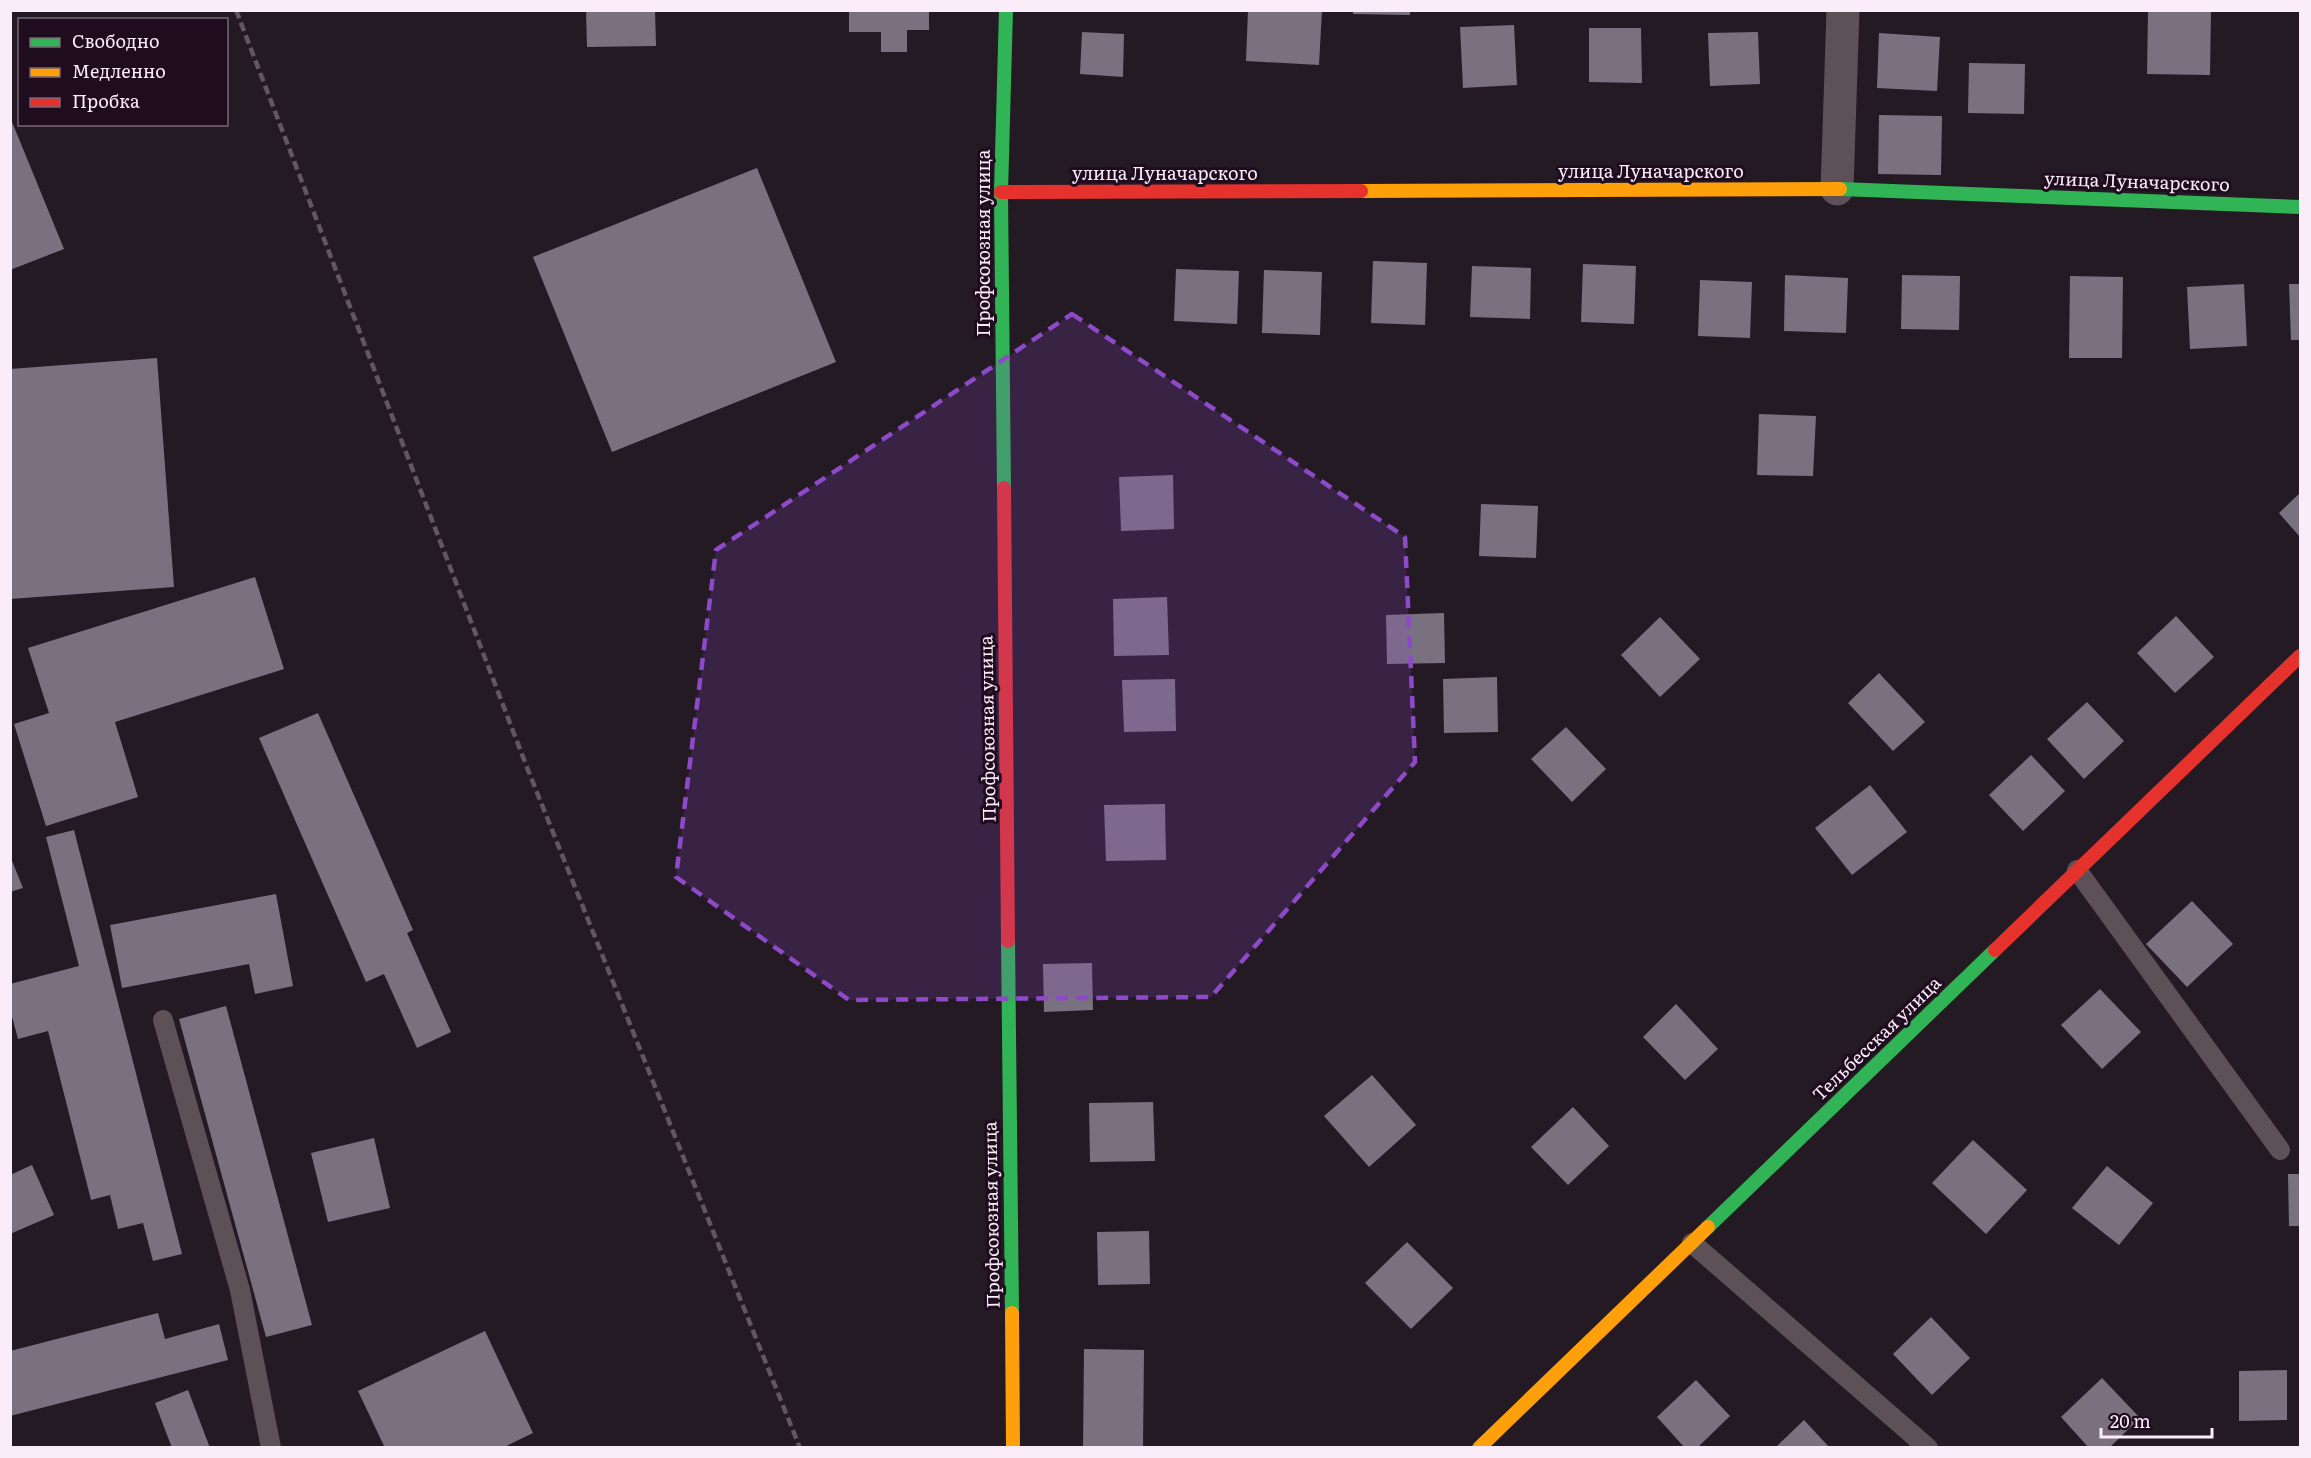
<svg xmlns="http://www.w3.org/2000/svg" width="2311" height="1458" viewBox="0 0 2311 1458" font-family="Literata,serif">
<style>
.building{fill:#7a7180}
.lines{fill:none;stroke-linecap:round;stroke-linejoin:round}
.lane{stroke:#5e5057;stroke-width:20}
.street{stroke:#5e5057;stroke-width:33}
.fast{stroke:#30b455;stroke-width:14}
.slow{stroke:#ff9f0a;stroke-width:14}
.jam{stroke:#e5322d;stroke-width:14}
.rail{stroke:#625660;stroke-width:4.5;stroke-dasharray:9 4.5;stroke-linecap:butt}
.marked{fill:#8e49c8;fill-opacity:0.2;stroke:#8e49c8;stroke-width:4.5;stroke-dasharray:12 8;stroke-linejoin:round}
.labels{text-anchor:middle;stroke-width:6;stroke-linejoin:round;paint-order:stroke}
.street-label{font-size:18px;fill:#faecf9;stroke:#1f0c1f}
</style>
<rect width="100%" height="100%" fill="#241a24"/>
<g class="building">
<polygon points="586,10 655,10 656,46 587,47"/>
<polygon points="849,10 929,10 929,30 907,30 907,52 881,52 881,32 849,32"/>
<polygon points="1248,10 1322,10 1319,65 1246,61"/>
<polygon points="1353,10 1410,10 1410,15 1353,14"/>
<polygon points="2148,10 2211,10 2210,75 2147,74"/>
<polygon points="1514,25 1517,85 1463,88 1460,27"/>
<polygon points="1589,28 1641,28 1642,83 1589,82"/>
<polygon points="1082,32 1124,34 1123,77 1080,74"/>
<polygon points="1758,32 1760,84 1710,86 1708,33"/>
<polygon points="1879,33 1940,37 1937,91 1877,88"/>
<polygon points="1969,63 2025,64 2024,114 1968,113"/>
<polygon points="1879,115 1942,116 1941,175 1878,174"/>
<polygon points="10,117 64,249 10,270"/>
<polygon points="757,168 836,362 612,452 533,257"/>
<polygon points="1373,261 1427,263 1425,325 1371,323"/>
<polygon points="1583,264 1636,266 1634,324 1581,322"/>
<polygon points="1472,266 1531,268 1530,319 1470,317"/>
<polygon points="1176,269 1239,271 1237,324 1174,321"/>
<polygon points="1264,270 1322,272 1320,335 1262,333"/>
<polygon points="1785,275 1848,278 1846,333 1784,331"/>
<polygon points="1902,275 1960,276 1959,330 1901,329"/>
<polygon points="2070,276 2123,277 2122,358 2069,358"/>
<polygon points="1700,280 1752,282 1750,338 1698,336"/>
<polygon points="2244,284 2247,346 2190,349 2187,287"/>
<polygon points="2289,284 2300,284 2300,340 2291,340"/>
<polygon points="157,358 174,587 10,599 10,369"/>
<polygon points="1759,414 1816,416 1813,476 1757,475"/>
<polygon points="1173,475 1174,529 1121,531 1119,477"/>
<polygon points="2300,493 2300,537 2279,513"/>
<polygon points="1481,504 1538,506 1536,558 1479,556"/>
<polygon points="255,577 284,669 115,722 138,797 46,826 14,724 49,713 28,648"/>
<polygon points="1167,597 1169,655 1114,656 1113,599"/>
<polygon points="1444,613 1445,663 1387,664 1386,615"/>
<polygon points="2176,616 2214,657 2175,693 2137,653"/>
<polygon points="1660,617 1700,659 1660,697 1621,655"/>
<polygon points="1879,673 1925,722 1893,751 1848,703"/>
<polygon points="1497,677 1498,732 1444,733 1443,679"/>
<polygon points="1175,679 1176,731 1124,732 1122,680"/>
<polygon points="2087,702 2124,741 2084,779 2047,739"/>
<polygon points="318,713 413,930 407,933 451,1032 417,1048 384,974 366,982 259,738"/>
<polygon points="1566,727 1606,769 1572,802 1531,759"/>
<polygon points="2031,755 2065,791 2023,831 1989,795"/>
<polygon points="1870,785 1907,832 1852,875 1815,828"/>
<polygon points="1165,804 1166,860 1106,861 1104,805"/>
<polygon points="74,830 182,1254 153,1261 143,1223 118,1229 110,1195 91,1200 48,1031 18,1039 10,1009 10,984 79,966 46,837"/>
<polygon points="10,856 23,888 10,892"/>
<polygon points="276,894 293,986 255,994 249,964 122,988 110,925"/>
<polygon points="2192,901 2233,944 2187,987 2146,944"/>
<polygon points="1092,963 1093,1010 1044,1012 1043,964"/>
<polygon points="2100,989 2141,1032 2102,1069 2061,1025"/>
<polygon points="1676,1004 1718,1049 1685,1080 1643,1037"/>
<polygon points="226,1006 312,1325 266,1337 179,1019"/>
<polygon points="1372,1075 1416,1125 1369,1167 1324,1116"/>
<polygon points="1153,1102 1155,1161 1090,1162 1089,1103"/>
<polygon points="1573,1107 1609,1146 1568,1185 1531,1147"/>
<polygon points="374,1138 390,1208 328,1222 311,1153"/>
<polygon points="1973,1140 2027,1190 1986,1234 1932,1183"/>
<polygon points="32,1165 54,1215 10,1234 10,1175"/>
<polygon points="2107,1166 2153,1203 2119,1245 2072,1208"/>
<polygon points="2288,1174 2300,1174 2300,1226 2289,1226"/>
<polygon points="1149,1231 1150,1284 1098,1285 1097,1232"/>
<polygon points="1407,1242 1453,1288 1411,1329 1365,1283"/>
<polygon points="158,1313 165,1339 219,1324 228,1360 10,1416 10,1351"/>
<polygon points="1931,1317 1970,1358 1932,1395 1893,1354"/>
<polygon points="485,1331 533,1433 502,1448 385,1448 358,1391"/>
<polygon points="1084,1349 1144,1350 1143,1448 1083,1448"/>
<polygon points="2287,1370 2287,1420 2239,1421 2239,1371"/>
<polygon points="2102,1378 2140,1418 2109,1448 2089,1448 2061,1417"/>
<polygon points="1696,1380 1730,1416 1697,1448 1685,1448 1657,1417"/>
<polygon points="188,1390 210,1448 172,1448 155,1403"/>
<polygon points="1804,1420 1830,1448 1775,1448"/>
</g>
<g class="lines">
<g class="lane">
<polyline points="2077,870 2280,1150"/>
<polyline points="163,1020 240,1290 271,1448"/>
<polyline points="1692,1243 1928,1448"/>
</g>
<polyline class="street" points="1837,189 1843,10"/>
<g class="fast">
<polyline points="1840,189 2300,207"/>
<polyline points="1004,488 1001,192 1006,10"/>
<polyline points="1008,941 1012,1313"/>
<polyline points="1708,1227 1995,950"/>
</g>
<g class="slow">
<polyline points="1361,191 1840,189"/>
<polyline points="1012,1313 1013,1448"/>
<polyline points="1479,1448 1708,1227"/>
</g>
<g class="jam">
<polyline points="1001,192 1361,191"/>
<polyline points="1004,488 1008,941"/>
<polyline points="1995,950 2300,656"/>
</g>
<polyline class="rail" points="236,10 528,770 800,1448"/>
</g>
<path class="marked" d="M1072 314 1405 537 1415 762 1211 997 849 1000 676 877 716 550Z"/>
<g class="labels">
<g class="street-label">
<text x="1651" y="178">улица Луначарского</text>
<text x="1165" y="180">улица Луначарского</text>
<text transform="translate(2137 182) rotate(2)" y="6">улица Луначарского</text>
<text transform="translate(984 243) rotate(-90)" y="6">Профсоюзная улица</text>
<text transform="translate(988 729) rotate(-91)" y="6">Профсоюзная улица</text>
<text transform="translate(1877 1039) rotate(-44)" y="6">Тельбесская улица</text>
<text transform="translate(992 1215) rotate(-91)" y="6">Профсоюзная улица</text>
</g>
</g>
<rect width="2311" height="1458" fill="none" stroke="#faecf9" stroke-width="24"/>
<rect x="18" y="18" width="210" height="108" fill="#1f0c1f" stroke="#776676" stroke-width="1.5"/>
<rect x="30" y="38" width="30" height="9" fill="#30b455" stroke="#776676" stroke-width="1.5"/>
<text x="72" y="48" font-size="18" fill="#faecf9">Свободно</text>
<rect x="30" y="68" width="30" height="9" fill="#ff9f0a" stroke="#776676" stroke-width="1.5"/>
<text x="72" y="78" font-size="18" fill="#faecf9">Медленно</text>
<rect x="30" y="98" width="30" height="9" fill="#e5322d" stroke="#776676" stroke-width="1.5"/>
<text x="72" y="108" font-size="18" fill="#faecf9">Пробка</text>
<path d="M2101 1428v9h111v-9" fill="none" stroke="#faecf9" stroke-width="3"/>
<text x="2110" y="1428" font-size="18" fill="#faecf9" stroke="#1f0c1f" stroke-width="4.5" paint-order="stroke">20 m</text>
</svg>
